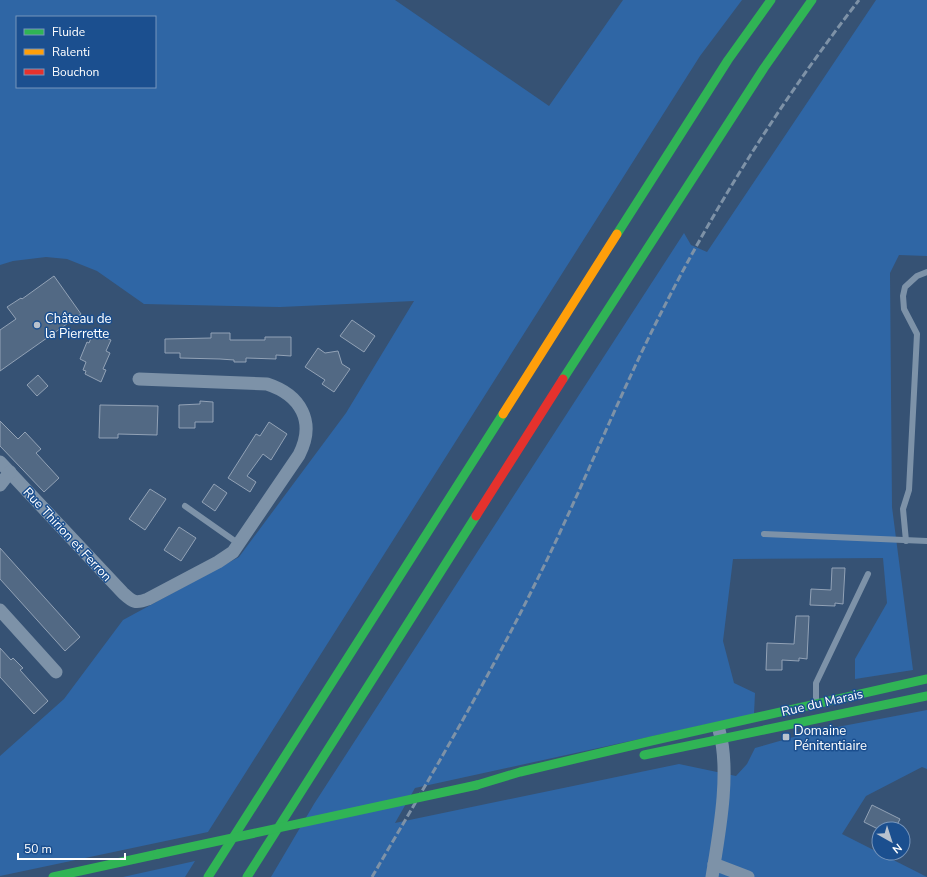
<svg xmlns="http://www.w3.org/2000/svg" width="927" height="877" viewBox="0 0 927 877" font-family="'Nunito Sans',sans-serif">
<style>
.green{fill:#2f66a5;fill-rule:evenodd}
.building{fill:#526984;stroke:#92a2b6}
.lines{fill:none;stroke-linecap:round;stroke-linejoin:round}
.lane{stroke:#7d92a8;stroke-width:6}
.street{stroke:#7d92a8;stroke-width:13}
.fast{stroke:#30b455;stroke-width:9}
.slow{stroke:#ff9f0a;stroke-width:9}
.jam{stroke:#e5322d;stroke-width:9}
.rail{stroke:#7e92a7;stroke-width:3;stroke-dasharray:7 3;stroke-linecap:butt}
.fast-bridge{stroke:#30b455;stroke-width:9}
.poi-dot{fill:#b9c2ce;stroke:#1b4f8f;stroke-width:1.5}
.labels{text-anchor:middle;stroke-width:3;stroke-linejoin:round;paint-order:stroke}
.poi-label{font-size:13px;fill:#fff;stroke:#1b4f8f;text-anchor:start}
.street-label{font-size:13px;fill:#fff;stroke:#1b4f8f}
</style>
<rect width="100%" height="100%" fill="#365274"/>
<g class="green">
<path d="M0 0H395L549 106 623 0H742L700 56 208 832 0 876V756L64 699 123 620 239 557 346 413 414 301 280 307 144 304 97 271 67 259 46 257 13 261 0 265ZM17 17H155V87H17Z"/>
<polygon points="876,0 927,0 927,256 899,255 890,273 892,507 913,670 855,679 855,659 887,603 883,558 733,559 723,641 734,683 755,693 754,714 415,788 395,823 679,764 736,776 747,764 755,748 811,732 927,710 927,769 922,767 866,796 842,834 927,877 271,877 314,804 684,233 691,245 707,252"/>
<polygon points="195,861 185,877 123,877"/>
</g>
<g class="building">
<polygon points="54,276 81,314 0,371 0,330 16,319 7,307 21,298 22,299"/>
<polygon points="352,320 375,336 364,352 340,336"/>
<polygon points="93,333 111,340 106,351 110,353 103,369 106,370 101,382 85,374 86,371 83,370 86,362 80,359 87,342 89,343"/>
<polygon points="211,333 230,333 230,340 265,340 265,337 291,337 291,356 276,355 276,359 246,358 246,362 234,362 234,360 220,359 180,358 180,353 165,353 165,339 211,338"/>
<polygon points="318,348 325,353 338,351 342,364 350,369 334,392 322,384 325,380 305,367"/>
<polygon points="38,375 48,386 37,396 27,385"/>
<polygon points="200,401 213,402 213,422 195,422 195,428 179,428 179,405 200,404"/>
<polygon points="100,405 158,406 157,435 118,434 118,438 99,438"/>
<polygon points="0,421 18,439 25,432 41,449 36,453 59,478 44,492 0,446"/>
<polygon points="269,422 287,434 271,460 263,454 247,476 256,482 250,492 228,478 256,434 260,436"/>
<polygon points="214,484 227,493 215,511 202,502"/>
<polygon points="150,489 166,499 145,530 129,519"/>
<polygon points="179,527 196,538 181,561 164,550"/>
<polygon points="0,548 80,637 65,651 0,579"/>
<polygon points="832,568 845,568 843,604 835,603 835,606 810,605 811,589 831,590"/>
<polygon points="796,616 809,616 807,659 799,658 799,661 782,660 782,670 766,670 767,643 794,644"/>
<polygon points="0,648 11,660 13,658 23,668 20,670 48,701 34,714 0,677"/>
<polygon points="872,805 900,819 895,829 878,829 864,822"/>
</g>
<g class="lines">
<g class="lane">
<polyline points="185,506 239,544"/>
<polyline points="764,534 927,541"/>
<polyline points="906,541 903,509 909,490 917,334 904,309 903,296 905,287 917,276 927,272"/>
<polyline points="816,703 816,683 868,574"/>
</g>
<g class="street">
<path d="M0 462 123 593C133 602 135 604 148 599L218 562 233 552 299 455C316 422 301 395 267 384L139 379"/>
<polyline points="0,485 10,472"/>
<polyline points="0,610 56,672"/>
<polyline points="714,864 748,877"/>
<path d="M712 877C719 834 731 771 719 730"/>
</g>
<g class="fast">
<polyline points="617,234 728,60 771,0"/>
<polyline points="563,379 764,68 812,0"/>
<polyline points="644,755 927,696"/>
<polyline points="477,785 520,772 651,741 927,679"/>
<polyline points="53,877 158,854"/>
<polyline points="208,877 503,414"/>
<polyline points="247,877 476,516"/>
</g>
<polyline class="slow" points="503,414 617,234"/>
<polyline class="jam" points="476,516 563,379"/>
<path class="rail" d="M372 877C428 781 485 685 534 586 580 495 616 401 662 311 717 202 784 97 859 0"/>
<polyline class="fast-bridge" points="158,854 477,785"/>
</g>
<g class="poi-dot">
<circle cx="37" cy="325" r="4"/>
<rect x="782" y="733" width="8" height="8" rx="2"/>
</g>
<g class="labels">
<g class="poi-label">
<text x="45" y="323">Château de<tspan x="45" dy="15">la Pierrette</tspan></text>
<text x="794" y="735">Domaine<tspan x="794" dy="15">Pénitentiaire</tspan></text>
</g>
<g class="street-label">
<text transform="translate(68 534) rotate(47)" y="5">Rue Thirion et Ferron</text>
<text transform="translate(822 702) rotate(-13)" y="5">Rue du Marais</text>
</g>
</g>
<rect x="16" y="16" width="140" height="72" fill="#1b4f8f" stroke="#7695bc"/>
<rect x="24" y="29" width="20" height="6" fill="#30b455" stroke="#7695bc"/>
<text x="52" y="36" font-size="12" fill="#ffffff">Fluide</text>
<rect x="24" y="49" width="20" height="6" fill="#ff9f0a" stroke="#7695bc"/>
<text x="52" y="56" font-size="12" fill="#ffffff">Ralenti</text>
<rect x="24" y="69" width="20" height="6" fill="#e5322d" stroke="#7695bc"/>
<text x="52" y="76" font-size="12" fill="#ffffff">Bouchon</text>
<g transform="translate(891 841) rotate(141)"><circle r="19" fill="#1b4f8f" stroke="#7695bc"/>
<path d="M0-3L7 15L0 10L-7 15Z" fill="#b9c2ce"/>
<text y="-6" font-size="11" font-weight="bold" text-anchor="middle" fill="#ffffff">N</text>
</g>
<path d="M18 853v6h107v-6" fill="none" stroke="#ffffff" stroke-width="2"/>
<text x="24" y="853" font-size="12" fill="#ffffff" stroke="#1b4f8f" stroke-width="3" paint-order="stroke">50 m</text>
</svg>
